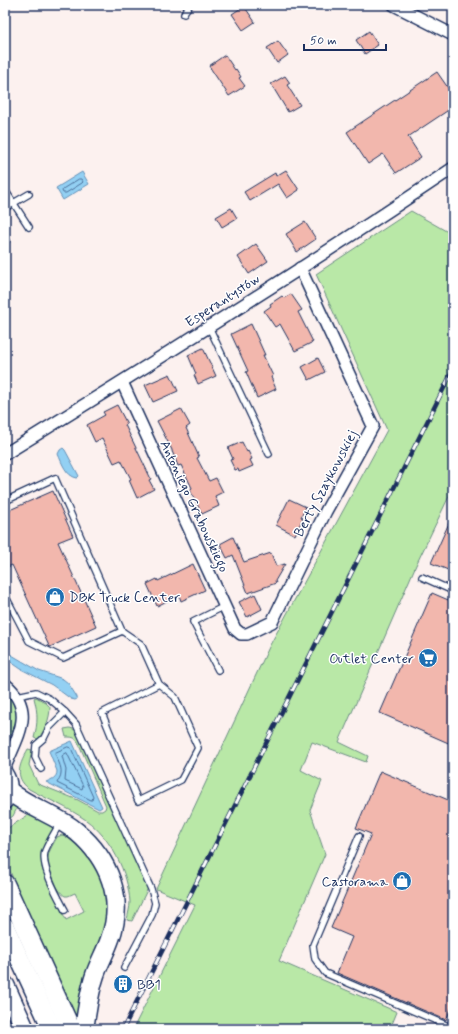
<svg xmlns="http://www.w3.org/2000/svg" width="458" height="1034" viewBox="0 0 458 1034" font-family="Mynerve,sans-serif">
<style>
.green{fill:#b9e8a7;stroke:#6a8c82}
.water{fill:#93d0f3;stroke:#6390b7}
.lines{fill:none;stroke-linecap:round;stroke-linejoin:round}
.shore{stroke:#4b6f9a;stroke-width:1}
.building{fill:#f2b7ad;stroke:#1b2f5e}
.service-casing{stroke:#1b2f5e;stroke-width:8}
.minor-casing{stroke:#1b2f5e;stroke-width:14}
.tertiary-casing{stroke:#1b2f5e;stroke-width:17}
.primary-casing{stroke:#1b2f5e;stroke-width:21}
.service{stroke:#fff;stroke-width:5.5}
.minor{stroke:#fff;stroke-width:11}
.tertiary{stroke:#fff;stroke-width:14}
.primary{stroke:#fff;stroke-width:18}
.rail-casing{stroke:#1b2f5e;stroke-width:4.5}
.rail{stroke:#fff;stroke-width:3;stroke-dasharray:9;stroke-linecap:butt}
.labels{text-anchor:middle;stroke-width:3;stroke-linejoin:round;paint-order:stroke}
.street-label{font-size:14px;fill:#1b2f5e;stroke:#fff}
.poi-label{font-size:14px;fill:#1b2f5e;stroke:#fff;text-anchor:start}
</style>
<rect width="100%" height="100%" fill="#fcf1ef"/>
<filter id="ink" filterUnits="userSpaceOnUse"><feTurbulence type="fractalNoise" baseFrequency=".025" numOctaves="2"/><feDisplacementMap in="SourceGraphic" scale="8" xChannelSelector="R" yChannelSelector="G"/><feConvolveMatrix kernelMatrix="1 2 1 2 8 2 1 2 1" color-interpolation-filters="sRGB"/></filter>
<g filter="url(#ink)">
<g class="green">
<polygon points="411,211 453,235 453,488 416,565 339,742 368,756 366,762 312,742 301,770 322,781 310,810 325,854 279,961 397,1012 390,1029 133,1029 195,905 156,889 270,645 387,430 316,274"/>
<path d="M5 692C14 700 19 713 15 725 14 731 9 737 5 741Z"/>
<path d="M36 697 45 702 50 707C50 719 45 730 38 739L34 738C38 723 38 713 34 698Z"/>
<path d="M70 728 76 730 148 888 132 921 127 920C128 914 130 908 130 902 128 872 111 838 86 820 69 808 47 799 29 789 13 776 20 764 28 749L32 750 29 765 38 784 78 800 98 811H102L105 809 106 806 78 742C75 737 72 737 66 737L64 729Z"/>
<polygon points="12,800 19,804 13,816 5,822 5,810"/>
<path d="M30 810 53 827C52 836 45 843 42 851 41 858 41 865 43 871L66 920 84 911 75 893 68 896H65C56 891 47 867 48 857 49 850 54 843 57 837L62 835 65 836 75 843 83 846 96 863 107 895V916L79 1029 5 860V830L28 815Z"/>
</g>
<g class="water">
<polygon points="82,172 89,184 63,200 56,188"/>
<path d="M63 448 65 450 79 476 77 478C66 476 62 463 58 454L60 450Z"/>
<polygon points="5,651 39,671 63,679 68,683 77,697 77,699 75,700 71,699 52,685 21,669 5,658"/>
<path d="M72 741 102 807 99 809 46 782C52 779 57 778 57 771L49 751Z"/>
</g>
<g class="lines">
<g class="shore">
<polygon points="79,179 81,179 83,182 82,183 66,193 63,193 62,191 63,189"/>
<path d="M68 747 71 748 93 797 92 800H91L57 783C58 780 61 777 61 773 62 767 57 759 55 753Z"/>
<polygon points="67,753 83,786 82,789 65,781 66,770 62,756 63,755"/>
</g>
</g>
<g class="building">
<polygon points="244,6 255,22 243,30 232,14"/>
<polygon points="369,31 378,45 365,54 356,40"/>
<polygon points="278,41 288,55 277,63 267,48"/>
<polygon points="225,55 235,70 236,69 241,77 239,78 245,86 229,96 209,66"/>
<polygon points="437,72 453,95 453,107 408,137 421,157 396,173 383,154 368,164 347,132"/>
<polygon points="285,76 290,83 287,85 300,105 288,112 271,84"/>
<polygon points="286,170 299,190 287,198 278,184 250,201 244,192 275,173 276,176"/>
<polygon points="231,208 237,218 222,227 216,217"/>
<polygon points="305,222 316,239 297,252 286,234"/>
<polygon points="256,244 268,261 249,274 238,257"/>
<polygon points="291,294 302,310 298,312 313,342 295,351 280,324 275,327 264,311 271,306 270,304 282,296 284,298"/>
<polygon points="251,324 265,355 263,355 273,376 271,377 276,389 257,398 246,372 248,371 231,334"/>
<polygon points="203,348 216,376 198,384 194,375 196,374 188,355"/>
<polygon points="318,358 325,372 309,380 302,367"/>
<polygon points="170,374 178,391 153,402 145,385"/>
<polygon points="117,405 127,424 125,425 151,479 149,480 154,489 137,498 129,480 131,479 121,460 114,463 102,438 95,442 87,425 105,415 103,412"/>
<polygon points="181,409 190,425 186,428 199,457 197,458 209,481 216,478 223,492 215,496 219,506 202,514 190,490 192,488 181,465 178,466 172,451 172,450 157,421"/>
<polygon points="242,442 247,452 248,451 252,459 250,460 253,466 239,472 238,469 235,470 230,460 233,459 228,448"/>
<polygon points="53,491 73,536 58,542 96,626 50,647 49,646 12,565 5,568 5,512"/>
<polygon points="289,499 306,507 301,517 303,518 295,535 276,525"/>
<polygon points="453,514 453,572 431,563"/>
<polygon points="233,537 244,562 271,553 276,566 285,564 275,581 276,583 248,593 233,555 227,558 220,544"/>
<polygon points="193,564 205,590 181,601 179,595 157,606 147,584 157,579 158,581"/>
<polygon points="432,593 453,602 453,745 380,713"/>
<polygon points="255,594 262,609 247,617 239,602"/>
<polygon points="380,771 453,802 453,1004 446,1020 337,973 352,937 331,928 371,834 356,828"/>
</g>
<g class="lines">
<defs>
<g id="service">
<polyline points="184,14 185,11 190,5"/>
<polyline points="5,190 29,227"/>
<polyline points="5,208 29,194"/>
<polyline points="5,240 6,241"/>
<polyline points="209,327 269,454"/>
<polyline points="5,501 55,478 122,631 63,658 29,641 5,595"/>
<polyline points="422,577 453,591"/>
<polyline points="122,631 141,644 159,684 102,713 138,801 181,780 198,748 175,697 159,684"/>
<polyline points="218,670 193,622 225,606"/>
<polyline points="17,696 36,692 50,699 65,712 76,724 151,889 155,903 152,915 124,968"/>
<polyline points="41,769 35,757 36,745 44,738 49,728 65,712"/>
<path d="M60 823C55 832 49 841 45 851 40 866 58 897 65 910"/>
<polyline points="359,836 313,945 315,959 325,973 453,1028"/>
</g>
<g id="minor">
<polyline points="394,5 453,35"/>
<polyline points="122,382 235,629 241,634 247,634 272,622 326,511 373,426 300,268"/>
<path d="M5 454C156 361 306 267 453 168"/>
<path d="M5 684C37 710 17 737 5 767"/>
</g>
<path id="tertiary" d="M5 773C11 782 11 792 5 802"/>
<g id="primary">
<path d="M9 791C30 808 57 815 77 832 109 859 125 899 110 939 106 951 99 963 95 975 89 992 87 1011 84 1029"/>
<polyline points="5,884 71,1029"/>
<polyline points="5,927 52,1029"/>
<polyline points="5,985 25,1029"/>
</g>
</defs>
<use href="#service" class="service-casing"/>
<use href="#minor" class="minor-casing"/>
<use href="#tertiary" class="tertiary-casing"/>
<use href="#primary" class="primary-casing"/>
<use href="#service" class="service"/>
<use href="#minor" class="minor"/>
<use href="#tertiary" class="tertiary"/>
<use href="#primary" class="primary"/>
<defs>
<polyline id="rail" points="123,1029 453,370"/>
</defs>
<use href="#rail" class="rail-casing"/>
<use href="#rail" class="rail"/>
</g>
</g>
<defs>
<symbol id="shop-disc" viewBox="-11 -11 22 22"><circle r="9.5" fill="#1f6fb2" stroke="#fff"/><path d="M-5-2.5h2.3a2.7 3.5 0 0 1 5.4 0H5L5.5 6h-11ZM-1.5-2.5h3a1.5 2.3 0 0 0-3 0Z" fill="#fff"/></symbol>
<symbol id="supermarket-disc" viewBox="-11 -11 22 22"><circle r="9.5" fill="#1f6fb2" stroke="#fff"/><path d="M-6-5.5h2.5l.6 2H6L4.5 2H-2.5L-4.4-4H-6ZM-1.5 3.2a1.3 1.3 0 1 0 .1 0ZM3 3.2a1.3 1.3 0 1 0 .1 0Z" fill="#fff"/></symbol>
<symbol id="building-disc" viewBox="-11 -11 22 22"><circle r="9.5" fill="#1f6fb2" stroke="#fff"/><path d="M-4-6H4V6H1V3H-1V6H-4ZM-2.5-4.3h1.7v1.8h-1.7ZM.8-4.3h1.7v1.8H.8ZM-2.5-1h1.7V.8h-1.7ZM.8-1h1.7V.8H.8Z" fill="#fff"/></symbol>
</defs>
<g fill-rule="evenodd">
<use href="#shop-disc" x="44" y="586" width="22" height="22"/>
<use href="#supermarket-disc" x="417" y="647" width="22" height="22"/>
<use href="#shop-disc" x="391" y="870" width="22" height="22"/>
<use href="#building-disc" x="112" y="973" width="22" height="22"/>
</g>
<g class="labels">
<g class="street-label">
<text transform="translate(222 300) rotate(-33)" y="5">Esperantystów</text>
<text transform="translate(325 483) rotate(-62)" y="5">Berty Szaykowskiej</text>
<text transform="translate(195 506) rotate(65)" y="5">Antoniego Grabowskiego</text>
</g>
<g class="poi-label">
<text x="69" y="602">DBK Truck Center</text>
<text x="414" y="663" text-anchor="end">Outlet Center</text>
<text x="388" y="886" text-anchor="end">Castorama</text>
<text x="137" y="989">BB1</text>
</g>
</g>
<rect width="458" height="1034" fill="none" stroke="#fff" stroke-width="20"/>
<rect x="10" y="10" width="438" height="1014" fill="none" stroke="#1b2f5e" stroke-width="1.5" filter="url(#ink)"/>
<path d="M304 44v6h82v-6" fill="none" stroke="#1b2f5e" stroke-width="2"/>
<text x="310" y="44" font-size="12" fill="#1b2f5e" stroke="#ffffff" stroke-width="3" paint-order="stroke">50 m</text>
</svg>
